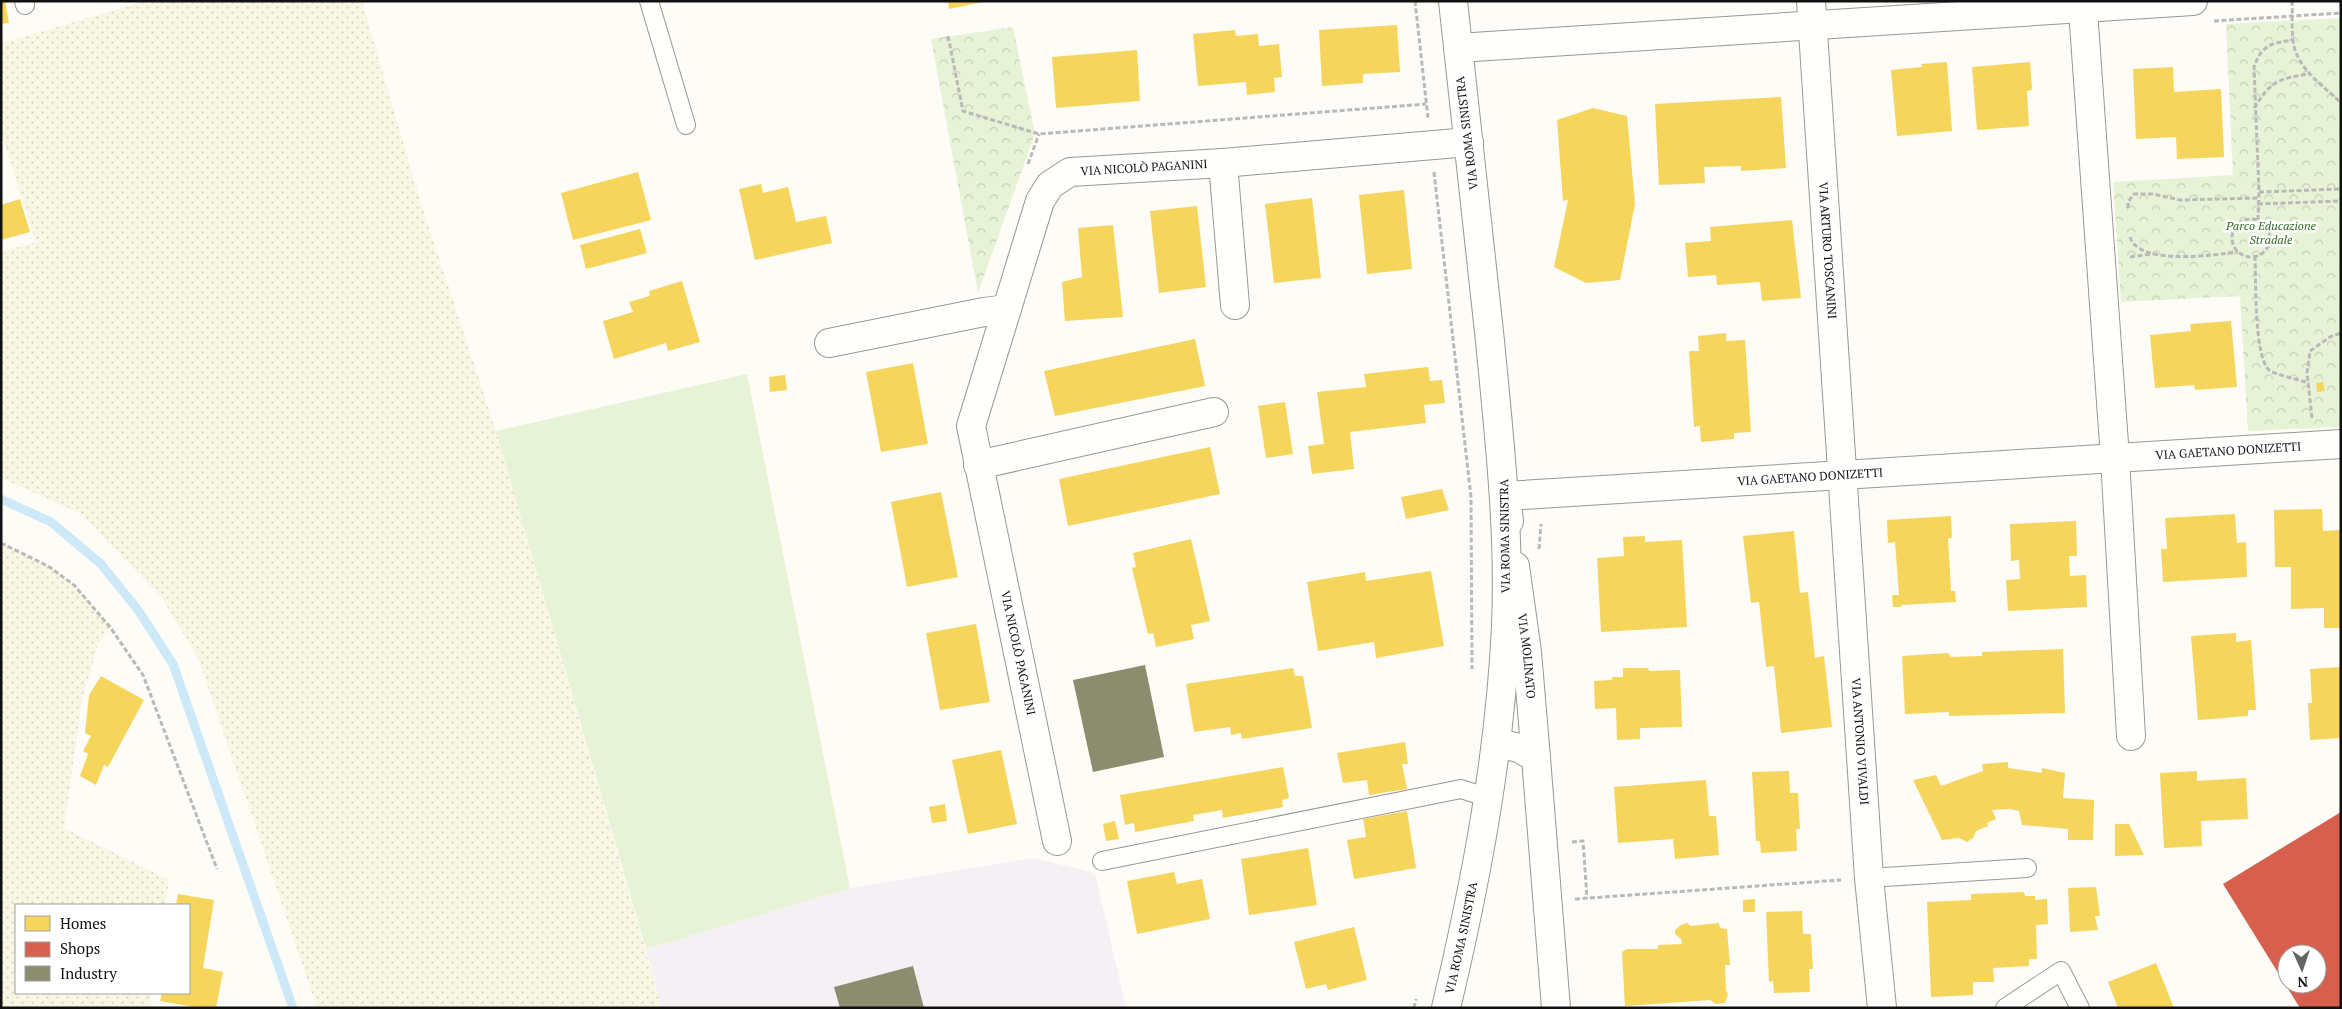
<svg xmlns="http://www.w3.org/2000/svg" width="2342" height="1009" viewBox="0 0 2342 1009" font-family="'PT Serif',serif">
<style>
.industrial{fill:#f5f0f3}
.farmland{fill:url(#farmland-dots)}
.grass{fill:#e7f3d7}
.park{fill:url(#park-crowns)}
.homes{fill:#f6d55c}
.shops{fill:#d6604d;fill-rule:evenodd}
.industry{fill:#8c8c6e}
.lines{fill:none;stroke-linecap:round;stroke-linejoin:round}
.stream{stroke:#cde8f7;stroke-width:9}
.service-casing{stroke:#979795;stroke-width:20}
.minor-casing{stroke:#979795;stroke-width:30}
.tertiary-casing{stroke:#979795;stroke-width:30}
.path{stroke:#b9b9b8;stroke-width:3;stroke-dasharray:5 2.5;stroke-linecap:butt}
.service{stroke:#fffffe;stroke-width:18}
.minor{stroke:#fffffe;stroke-width:28}
.tertiary{stroke:#fffffe;stroke-width:28}
.labels{text-anchor:middle;stroke-width:5;stroke-linejoin:round;paint-order:stroke}
.street-label{font-size:12px;fill:#111;stroke:#fff}
.park-label{font-size:12px;font-style:italic;fill:#2f6b1f;stroke:#fff}
</style>
<defs>
<pattern id="farmland-dots" width="8" height="8" patternUnits="userSpaceOnUse" patternTransform="scale(1.25)"><rect width="8" height="8" fill="#f9f7e4"/><path d="M2 2h.1M6 6h.1" fill="none" stroke="#d4d3c3" stroke-width="1.8" stroke-linecap="round"/></pattern>
<pattern id="park-crowns" width="20" height="18" patternUnits="userSpaceOnUse" patternTransform="scale(1.25)"><rect width="20" height="18" fill="#e7f3d7"/><path d="M2 6a3 3 0 1 1 6 0M12 15a3 3 0 1 1 6 0" fill="none" stroke="#c5cfb8"/></pattern>
</defs>
<rect width="100%" height="100%" fill="#fdfcf7"/>
<polygon class="industrial" points="1033,858 1095,873 1126,1008 662,1008 646,949 850,888"/>
<g class="farmland">
<polygon points="147,1 362,1 419,197 496,431 662,1008 317,1008 198,658 162,598 81,514 1,478 1,252 36,242 1,133 1,43"/>
<polygon points="1,543 48,566 74,585 110,627 98,645 83,695 64,828 169,880 165,905 16,905 16,993 152,993 149,1008 1,1008"/>
</g>
<polygon class="grass" points="747,374 850,888 646,949 496,431"/>
<g class="park">
<polygon points="2341,18 2341,427 2248,431 2240,296 2121,302 2113,182 2233,175 2226,24"/>
<polygon points="1013,27 1035,134 978,293 931,39"/>
</g>
<g class="homes">
<polygon points="1,1 5,1 9,23 1,24"/>
<polygon points="948,1 983,1 983,2 949,9"/>
<polygon points="1397,25 1400,72 1363,74 1363,83 1322,86 1319,30"/>
<polygon points="1235,30 1236,36 1258,34 1259,46 1279,44 1282,77 1274,78 1275,92 1247,95 1246,82 1198,86 1193,34"/>
<polygon points="1137,50 1140,101 1056,108 1052,57"/>
<polygon points="1947,62 1952,131 1897,136 1891,70 1922,67 1921,64"/>
<polygon points="2030,62 2032,90 2027,91 2029,126 1977,130 1972,67"/>
<polygon points="2173,67 2174,92 2221,89 2224,157 2177,159 2176,137 2136,139 2133,69"/>
<polygon points="1781,97 1786,168 1741,171 1741,166 1704,167 1705,183 1659,185 1655,104"/>
<polygon points="1593,108 1627,116 1635,204 1620,280 1586,283 1554,267 1568,200 1563,201 1557,120"/>
<polygon points="638,172 651,220 573,240 561,193"/>
<polygon points="761,184 763,193 788,187 796,222 826,216 832,243 755,260 739,189"/>
<polygon points="1404,190 1412,269 1367,274 1359,195"/>
<polygon points="1312,198 1321,278 1274,283 1265,204"/>
<polygon points="20,199 30,232 1,240 1,205"/>
<polygon points="1197,206 1206,287 1159,293 1150,211"/>
<polygon points="1792,220 1801,298 1762,301 1760,282 1717,285 1716,275 1688,277 1685,243 1711,241 1710,227"/>
<polygon points="1113,225 1123,317 1065,321 1062,282 1082,277 1078,228"/>
<polygon points="640,229 647,253 586,269 580,245"/>
<polygon points="682,281 700,342 668,351 666,343 614,359 603,321 633,312 629,302 650,296 649,291"/>
<polygon points="2231,321 2237,387 2195,390 2194,385 2155,388 2150,335 2191,331 2190,324"/>
<polygon points="1726,333 1726,341 1745,340 1751,432 1734,433 1734,439 1701,442 1700,426 1694,427 1689,351 1699,351 1698,336"/>
<polygon points="1195,339 1205,386 1055,416 1044,371"/>
<polygon points="913,363 928,444 881,452 866,372"/>
<polygon points="1428,367 1430,381 1442,380 1445,403 1424,405 1426,423 1350,432 1354,469 1312,474 1308,446 1324,444 1317,392 1366,387 1364,374"/>
<polygon points="785,375 787,390 770,392 769,377"/>
<polygon points="2323,382 2325,391 2317,392 2316,383"/>
<polygon points="1285,402 1293,454 1266,458 1258,406"/>
<polygon points="1210,447 1220,494 1068,526 1059,479"/>
<polygon points="1442,489 1449,510 1406,519 1401,497"/>
<polygon points="941,492 958,577 907,587 891,502"/>
<polygon points="2322,509 2323,531 2341,530 2341,628 2324,628 2324,608 2291,609 2291,567 2275,567 2274,510"/>
<polygon points="2235,514 2237,543 2246,542 2247,577 2163,582 2161,549 2167,549 2165,518"/>
<polygon points="1951,516 1952,538 1948,538 1951,591 1955,591 1956,602 1901,605 1901,607 1893,607 1892,595 1899,595 1895,542 1888,543 1887,520"/>
<polygon points="2076,521 2077,556 2069,556 2070,576 2086,575 2087,607 2008,611 2006,580 2020,579 2019,560 2011,561 2010,524"/>
<polygon points="1794,531 1800,593 1808,592 1815,658 1824,656 1832,727 1781,733 1774,666 1766,667 1759,602 1751,603 1743,536"/>
<polygon points="1645,536 1645,542 1682,540 1687,627 1601,632 1597,558 1624,556 1623,537"/>
<polygon points="1191,539 1210,621 1191,625 1194,639 1156,647 1153,633 1148,634 1132,568 1136,567 1133,553"/>
<polygon points="1431,571 1444,646 1376,658 1374,642 1318,651 1307,582 1365,572 1366,581"/>
<polygon points="976,624 990,702 940,710 926,633"/>
<polygon points="2236,633 2236,642 2251,640 2256,710 2248,710 2248,716 2198,720 2191,636"/>
<polygon points="2063,649 2065,713 1949,716 1949,712 1905,714 1902,656 1948,653 1951,657 1982,656 1982,652"/>
<polygon points="2341,667 2341,738 2310,740 2308,703 2312,703 2310,669"/>
<polygon points="1293,668 1295,676 1303,676 1312,728 1242,739 1241,733 1231,735 1230,727 1194,732 1186,684"/>
<polygon points="1623,668 1648,668 1649,671 1680,670 1682,727 1640,728 1640,739 1617,740 1616,708 1595,709 1594,681 1612,680 1612,677 1623,677"/>
<polygon points="101,676 144,700 108,767 104,765 96,785 80,776 88,754 83,751 91,736 85,733 89,695"/>
<polygon points="1405,742 1408,764 1402,764 1407,789 1369,795 1367,780 1343,783 1337,753"/>
<polygon points="1001,750 1017,824 968,834 952,760"/>
<polygon points="2008,762 2008,768 2042,773 2042,768 2065,773 2063,798 2094,800 2093,840 2068,840 2068,829 2022,825 2019,811 2010,809 1992,810 1996,819 1987,823 1988,826 1976,831 1973,838 1967,842 1959,838 1942,840 1913,780 1936,775 1941,786 1983,771 1982,764"/>
<polygon points="1283,767 1289,798 1282,800 1283,807 1223,818 1222,810 1193,815 1194,821 1135,832 1134,823 1125,825 1120,795"/>
<polygon points="1789,771 1790,793 1798,793 1800,829 1796,829 1797,851 1761,853 1760,841 1756,841 1752,772"/>
<polygon points="2197,771 2197,781 2246,778 2248,819 2201,821 2202,846 2164,848 2160,773"/>
<polygon points="1706,780 1709,816 1716,816 1719,855 1675,859 1673,839 1618,843 1614,787"/>
<polygon points="945,804 947,821 932,823 929,807"/>
<polygon points="1407,811 1416,868 1354,879 1347,840 1366,837 1363,819"/>
<polygon points="1115,821 1119,839 1106,841 1103,824"/>
<polygon points="2115,824 2129,824 2144,855 2115,856"/>
<polygon points="1308,848 1317,905 1249,915 1241,859"/>
<polygon points="1174,872 1177,884 1202,879 1210,919 1137,934 1127,881"/>
<polygon points="2096,887 2100,916 2095,916 2098,930 2070,932 2068,888"/>
<polygon points="2024,892 2025,896 2035,896 2035,900 2047,899 2048,924 2036,925 2037,959 2029,959 2029,966 1993,968 1994,982 1973,982 1973,995 1931,997 1927,902 1971,900 1971,894"/>
<polygon points="178,894 214,900 203,968 223,972 216,1008 200,1008 160,1001 162,993 189,993 189,905 176,905"/>
<polygon points="1755,899 1755,912 1743,912 1743,900"/>
<polygon points="1802,911 1803,934 1811,934 1813,969 1809,969 1810,992 1774,993 1773,981 1769,982 1766,912"/>
<polygon points="1687,923 1691,926 1719,923 1720,928 1727,929 1730,965 1725,965 1726,990 1728,994 1725,1003 1716,1004 1710,1000 1625,1006 1622,952 1627,949 1658,949 1658,945 1682,944 1681,939 1675,934 1675,930 1681,925"/>
<polygon points="1354,927 1367,980 1328,990 1326,984 1306,989 1294,942"/>
<polygon points="2156,963 2174,1008 2118,1008 2108,982"/>
</g>
<path class="shops" d="M2341 812V1008H2300L2223 884ZM2287 954H2317V984H2287Z"/>
<g class="industry">
<polygon points="1145,665 1164,757 1093,772 1073,680"/>
<polygon points="913,966 924,1008 840,1008 834,987"/>
</g>
<g class="lines">
<polyline class="stream" points="1,499 51,522 101,564 138,610 173,664 293,1008"/>
<defs>
<g id="service">
<polyline points="24,1 25,5"/>
<polyline points="649,1 686,125"/>
<polyline points="1102,861 1461,789 1489,798"/>
<polyline points="1869,878 2027,868"/>
<polyline points="2005,1008 2061,971 2080,1008"/>
</g>
<g id="minor">
<path id="s1" d="M1811 1 1869 878 1882 1008"/>
<polyline points="2083,10 2115,458 2131,736"/>
<polyline points="1458,48 2193,1"/>
<polyline points="1223,163 1235,305"/>
<polyline points="829,343 984,312 1007,309"/>
<polyline points="978,465 1214,412"/>
<path id="s2" d="M1509 521 1506 496 2341 444"/>
<path id="s3" d="M1515 566 1527 652 1536 758"/>
<polyline points="1497,743 1519,748 1536,758 1556,1008"/>
<path id="s4" d="M1057 841 971 426 1040 201 1050 185 1070 172 1223 163 1469 142"/>
</g>
<g id="tertiary">
<path id="s5" d="M1446 1008C1476 882 1500 755 1506 626 1510 530 1499 436 1490 341 1478 228 1465 114 1453 1"/>
</g>
</defs>
<use href="#service" class="service-casing"/>
<use href="#minor" class="minor-casing"/>
<use href="#tertiary" class="tertiary-casing"/>
<g class="path">
<polyline points="1415,1 1428,118"/>
<path d="M2292 1C2293 17 2290 41 2297 55 2306 75 2326 88 2341 103"/>
<polyline points="2214,21 2341,13"/>
<polyline points="948,36 963,111 1039,134 1426,104"/>
<path d="M2254 108C2272 80 2278 79 2309 74"/>
<polyline points="1028,164 1039,134"/>
<polyline points="1434,172 1471,497 1472,669"/>
<polyline points="2259,192 2341,189"/>
<polyline points="2258,204 2341,201"/>
<polyline points="2128,208 2128,202 2134,194 2153,194 2180,200 2259,198"/>
<circle cx="2251" cy="238" r="19"/>
<path d="M2258 220 2259 192 2254 67C2262 44 2272 43 2294 40"/>
<path d="M2130 237C2139 266 2214 255 2238 252"/>
<path d="M2255 256C2256 279 2254 357 2269 370 2276 375 2300 380 2309 383"/>
<polyline points="2130,257 2151,254"/>
<polyline points="2312,418 2307,373 2310,351 2330,337 2341,333"/>
<polyline points="1,543 48,566 74,585 110,627 143,675 217,869"/>
<polyline points="1539,549 1541,524"/>
<polyline points="1572,842 1583,841 1587,898"/>
<polyline points="1575,899 1841,880"/>
<polyline points="1414,1008 1416,999"/>
</g>
<use href="#service" class="service"/>
<use href="#minor" class="minor"/>
<use href="#tertiary" class="tertiary"/>
</g>
<g class="labels">
<g class="street-label">
<text transform="translate(1467 133) rotate(-97)" y="4">VIA ROMA SINISTRA</text>
<text dy="4" stroke="none"><textPath href="#s4" startOffset="776">VIA NICOLÒ PAGANINI</textPath></text>
<text dy="4" stroke="none"><textPath href="#s1" startOffset="250">VIA ARTURO TOSCANINI</textPath></text>
<text dy="4" stroke="none"><textPath href="#s2" startOffset="749">VIA GAETANO DONIZETTI</textPath></text>
<text dy="4" stroke="none"><textPath href="#s2" startOffset="330">VIA GAETANO DONIZETTI</textPath></text>
<text transform="translate(1505 536) rotate(-91)" y="4">VIA ROMA SINISTRA</text>
<text transform="translate(1018 653) rotate(78)" y="4">VIA NICOLÒ PAGANINI</text>
<text dy="4" stroke="none"><textPath href="#s3" startOffset="91">VIA MOLINATO</textPath></text>
<text dy="4" stroke="none"><textPath href="#s1" startOffset="742">VIA ANTONIO VIVALDI</textPath></text>
<text dy="4" stroke="none"><textPath href="#s5" startOffset="72">VIA ROMA SINISTRA</textPath></text>
</g>
<g class="park-label">
<text x="2271" y="230">Parco Educazione<tspan x="2271" dy="14">Stradale</tspan></text>
</g>
</g>
<rect width="2342" height="1009" fill="none" stroke="#111111" stroke-width="5"/>
<rect x="15" y="904" width="175" height="90" fill="#ffffff" stroke="#a0a0a0"/>
<rect x="25" y="916" width="25" height="15" fill="#f6d55c" stroke="#a0a0a0"/>
<text x="60" y="929" font-size="15" fill="#111111">Homes</text>
<rect x="25" y="942" width="25" height="15" fill="#d6604d" stroke="#a0a0a0"/>
<text x="60" y="954" font-size="15" fill="#111111">Shops</text>
<rect x="25" y="966" width="25" height="15" fill="#8c8c6e" stroke="#a0a0a0"/>
<text x="60" y="979" font-size="15" fill="#111111">Industry</text>
<g transform="translate(2302 969) rotate(177)"><circle r="24" fill="#ffffff" stroke="#a0a0a0"/>
<path d="M0-4L9 19L0 12L-9 19Z" fill="#646362"/>
<text y="-8" font-size="14" font-weight="bold" text-anchor="middle" fill="#111111">N</text>
</g>
</svg>
